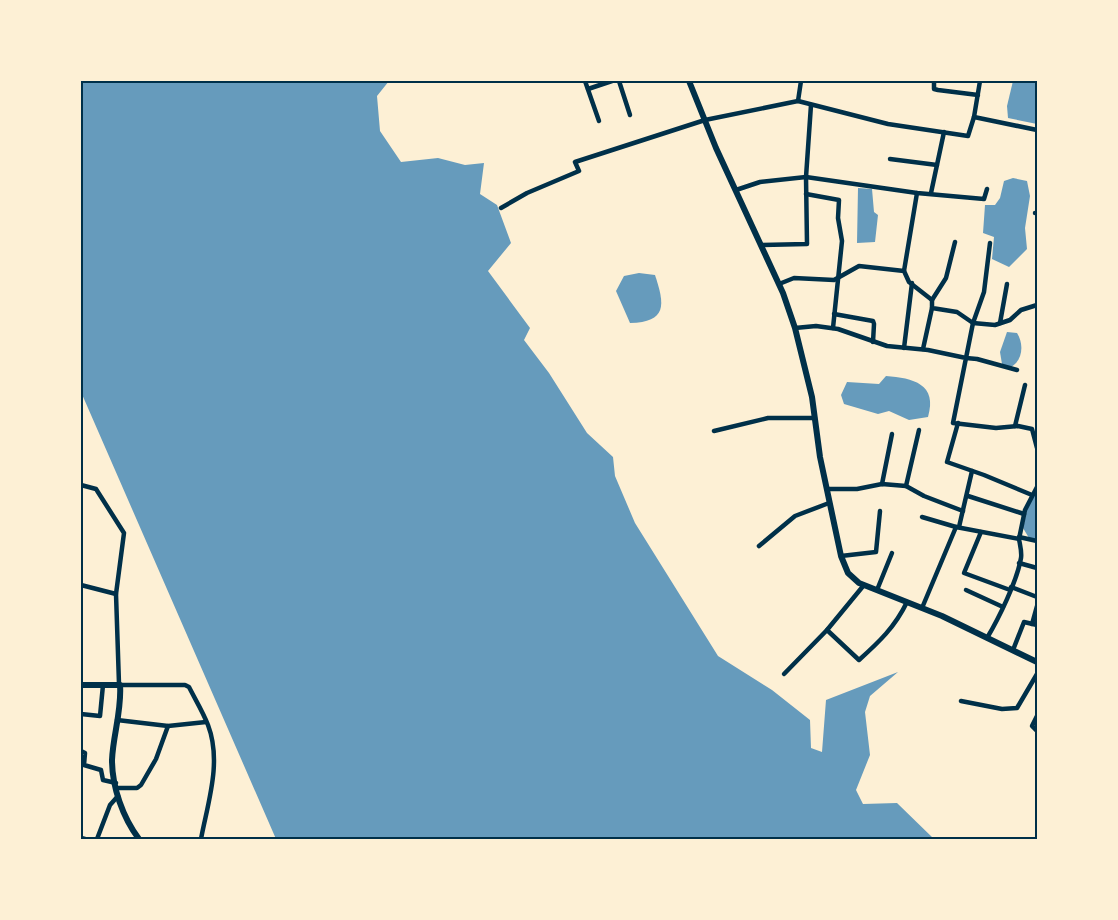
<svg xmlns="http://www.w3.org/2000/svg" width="1118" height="920" viewBox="0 0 1118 920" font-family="Arial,sans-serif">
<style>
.water{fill:#669bbc}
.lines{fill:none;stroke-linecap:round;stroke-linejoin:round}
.minor{stroke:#003049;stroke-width:4.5}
.tertiary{stroke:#003049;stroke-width:6}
.neatline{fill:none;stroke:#003049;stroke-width:2}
</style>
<rect width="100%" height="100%" fill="#fdf0d5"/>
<g class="water">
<polygon points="81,81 389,81 377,96 380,131 401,162 438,158 465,165 484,163 480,194 497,205 511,243 488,271 530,328 524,340 549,373 587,433 613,457 615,476 635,523 718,656 772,690 810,720 811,748 822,752 826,700 898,672 870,696 865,712 870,755 856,790 863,804 897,803 934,839 276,839 81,392"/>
<polygon points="1013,81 1037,81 1037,124 1008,118 1007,106"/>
<polygon points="1013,178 1027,181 1030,196 1025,228 1027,249 1009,267 992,259 994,237 983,233 985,205 995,205 1000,198 1004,181"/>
<polygon points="858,188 872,189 874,212 878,215 875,242 857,243"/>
<path d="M639 273 655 275C665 305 667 322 630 323L616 291 624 276Z"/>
<path d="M1007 332 1017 333C1024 344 1023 360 1011 367L1002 364 1000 352Z"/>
<path d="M886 376C913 378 938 384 928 417L909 420 889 411 878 414 844 404 841 395 847 382 879 384Z"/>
<polygon points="1035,492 1037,492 1037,539 1029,538 1023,528 1027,509"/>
</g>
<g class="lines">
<g class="minor">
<polyline points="585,81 599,121"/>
<polyline points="619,81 630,115"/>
<polyline points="934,81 934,89 938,90 978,95"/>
<polyline points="588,89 612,81"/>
<polyline points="798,101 801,81"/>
<polyline points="974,117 1037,130"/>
<polyline points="890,159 937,165"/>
<polyline points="736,190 760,182 806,177 917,193 984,199 987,189"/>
<polyline points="931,193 944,132"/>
<polyline points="806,194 839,200 838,218 842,241 833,328"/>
<polyline points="501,208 527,193 579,171 575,162 705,120 798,101 888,124 968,136 974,117 980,81"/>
<polyline points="1035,213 1037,213"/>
<polyline points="990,243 984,292 973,323 966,358 977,359 1017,370"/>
<polyline points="761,245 807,244 806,177 811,105"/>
<polyline points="904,271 917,193"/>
<polyline points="779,284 794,278 834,280 859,266 904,271 909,282 932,300 932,308 957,312 973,323 995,325 1010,320 1021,310 1037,305"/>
<polyline points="932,300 946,278 955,242"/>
<polyline points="834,314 873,321 874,324 873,342"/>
<polyline points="1000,323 1007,284"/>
<polyline points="795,328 816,326 838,329 887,346 928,350 966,358 953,423 996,428 1018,426 1032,429 1037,448"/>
<polyline points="904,348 912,283"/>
<polyline points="923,349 932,308"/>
<polyline points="958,423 947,462 984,475 1032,495"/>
<polyline points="1015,426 1025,385"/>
<polyline points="714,431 768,418 815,418"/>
<polyline points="882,484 892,434"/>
<polyline points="81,485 96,489 124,533 116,594 119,684"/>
<polyline points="906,486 919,430"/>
<polyline points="827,489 857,489 882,484 906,486 924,496 963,511"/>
<polyline points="968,496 1024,514"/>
<polyline points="922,517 956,527"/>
<polyline points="959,527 972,471"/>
<polyline points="981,532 964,573 1010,590"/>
<polyline points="1019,537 1037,541"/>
<polyline points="759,546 795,516 829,503"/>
<polyline points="841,556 876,552 880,511"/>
<polyline points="1019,563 1037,568"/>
<polyline points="81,585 116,594"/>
<polyline points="1011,587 1037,597"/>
<polyline points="877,590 892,553"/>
<polyline points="966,590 1003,607"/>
<polyline points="922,608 956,527 1019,539 1025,510 1037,487"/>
<polyline points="1032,624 1037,606"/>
<path d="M827 630 859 660C879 642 895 627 907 602"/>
<path d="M987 638C999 618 1017 581 1021 558 1022 552 1020 545 1019 539"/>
<polyline points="1013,650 1024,622 1037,625"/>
<polyline points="784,674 827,630 864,585"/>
<path d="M120 685H185L189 687C195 699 203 712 208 725 222 762 208 802 201 839"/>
<polyline points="961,701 1002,709 1017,708 1037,674"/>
<polyline points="81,714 100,716 103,685"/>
<polyline points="1037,716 1032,726 1037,731"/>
<polyline points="117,720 168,726 206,722"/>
<polyline points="81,751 85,753 84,765 101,770 103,780 116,783"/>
<polyline points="117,788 137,788 141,785 156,759 168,726"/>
<polyline points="81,838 85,839"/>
<polyline points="97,839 110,805 118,796"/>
</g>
<g class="tertiary">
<polyline points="689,81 716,148 783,293 795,328 812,397 820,457 841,556 848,573 859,583 942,616 1037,662"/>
<path d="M81 685H120C122 710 113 735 112 760 112 787 123 818 139 839"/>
</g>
</g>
<rect width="1118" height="920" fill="none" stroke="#fdf0d5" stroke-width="165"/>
<rect x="82" y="82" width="954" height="756" class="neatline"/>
</svg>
